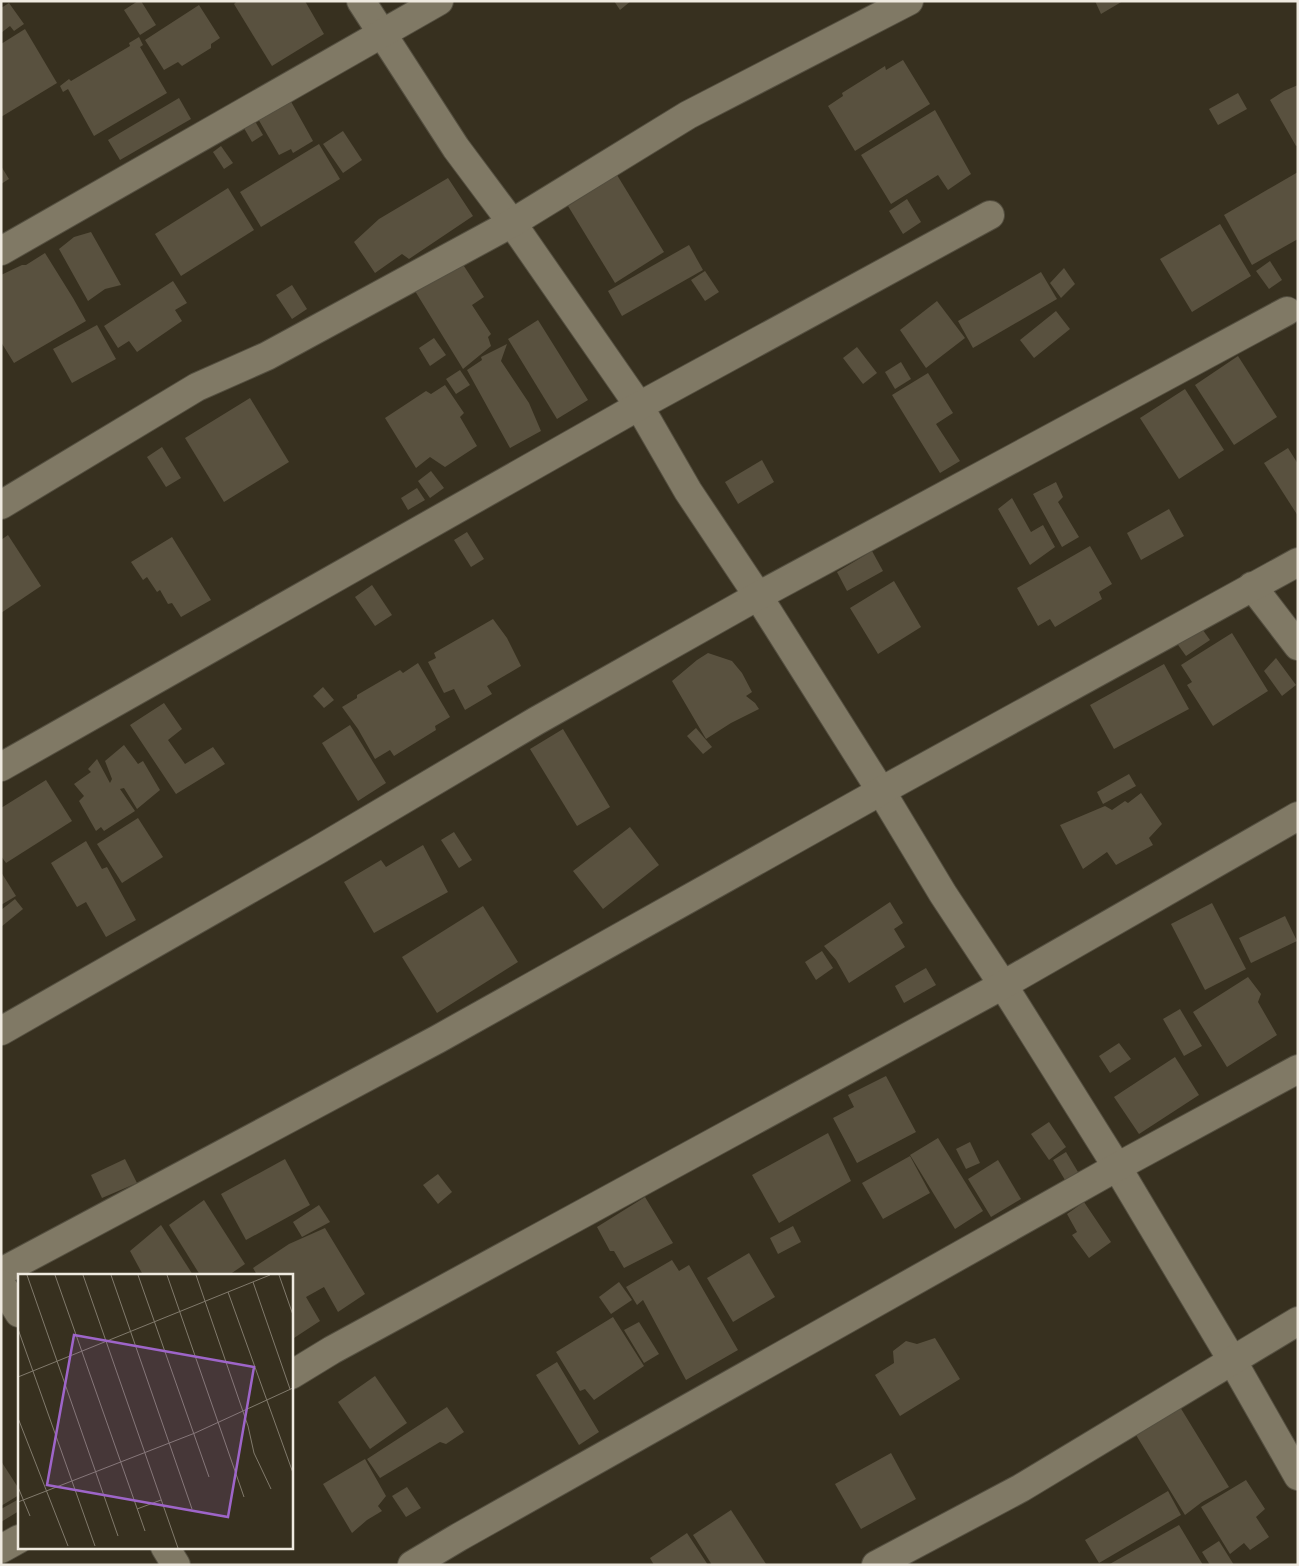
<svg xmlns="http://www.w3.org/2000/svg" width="1299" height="1566" viewBox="0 0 1299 1566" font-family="Quicksand,sans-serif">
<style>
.building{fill:#59513f}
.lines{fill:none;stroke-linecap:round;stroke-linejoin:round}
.minor-casing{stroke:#544f40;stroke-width:30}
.minor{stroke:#807965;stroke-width:28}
.inset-road{fill:none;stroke:#817a6c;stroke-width:1}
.view{fill:#9e65c9;fill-opacity:0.15;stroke:#9e65c9;stroke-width:2.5}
.inset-edge{fill:none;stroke:#efeae0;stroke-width:2.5}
</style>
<rect width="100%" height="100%" fill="#37301f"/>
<g class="building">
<polygon points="138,1 141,1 156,25 140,35 124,10"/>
<polygon points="237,1 305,1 324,34 272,66 234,4"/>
<polygon points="614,1 631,1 620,10"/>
<polygon points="1095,1 1123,1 1101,14"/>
<polygon points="9,3 24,24 14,31 10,26 1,33 1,8"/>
<polygon points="199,5 220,38 211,44 211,48 182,66 178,62 164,70 145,40"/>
<polygon points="25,29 57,83 1,117 1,44"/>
<polygon points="139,37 143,45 140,47 167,93 94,136 68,89 63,92 60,86 69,79 71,81 130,46 129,43"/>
<polygon points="903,60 930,104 855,151 828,106 843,96 842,93 885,66 886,70"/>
<polygon points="1298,85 1298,145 1296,146 1270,100 1284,91"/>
<polygon points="1238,93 1247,109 1218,125 1209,109"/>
<polygon points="179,98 191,119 120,160 108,140"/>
<polygon points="289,98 313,141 293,153 291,149 279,155 257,117"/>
<polygon points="935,110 971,174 948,190 938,175 891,204 861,155"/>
<polygon points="252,116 263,135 252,142 241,123"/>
<polygon points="343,131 362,160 343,173 323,144"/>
<polygon points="319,144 340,179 261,227 240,192"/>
<polygon points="221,146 233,163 224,169 213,152"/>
<polygon points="1,166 9,179 1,184"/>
<polygon points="1298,172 1298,239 1252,265 1224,215"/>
<polygon points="617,175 664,252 615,283 568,206"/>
<polygon points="448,178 473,216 409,259 402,254 375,273 354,242 379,219"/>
<polygon points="228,188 254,230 181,276 155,234"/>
<polygon points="907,199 921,222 903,234 889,211"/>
<polygon points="1220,224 1251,276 1192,312 1160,259"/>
<polygon points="91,232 121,285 105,289 88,301 59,249 74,237"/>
<polygon points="689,245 703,270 622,316 608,291"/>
<polygon points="45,253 73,298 86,321 14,363 1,342 1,275 22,265 26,265"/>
<polygon points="1270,261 1282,280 1269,289 1256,271"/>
<polygon points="462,263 484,297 472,305 491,334 488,337 491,346 463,369 415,291"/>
<polygon points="1064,268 1075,284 1061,298 1050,283"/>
<polygon points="705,271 719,292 705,301 691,280"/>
<polygon points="1041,272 1057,299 973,348 958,321"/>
<polygon points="173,281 187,303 175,310 182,321 137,352 129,341 118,348 104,326"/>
<polygon points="292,285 307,309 292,319 276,295"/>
<polygon points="937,301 965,338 926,368 900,330"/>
<polygon points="1056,311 1070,329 1034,358 1020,340"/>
<polygon points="538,320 588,400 557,419 508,339"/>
<polygon points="97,325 116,359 72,383 53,349"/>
<polygon points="434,338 446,355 430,366 419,348"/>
<polygon points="507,344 501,361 529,403 541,431 510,448 467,370 482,360 481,357"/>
<polygon points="857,347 877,373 863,384 843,358"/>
<polygon points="1238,356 1277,417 1234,445 1195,385"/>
<polygon points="901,362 911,379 895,389 885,372"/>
<polygon points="460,370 470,385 456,394 446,379"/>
<polygon points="928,373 953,413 936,424 960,461 940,473 892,395"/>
<polygon points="445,385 464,413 460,417 477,446 445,467 430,457 416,468 385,418 426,391 431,394"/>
<polygon points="1185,389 1224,450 1179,479 1140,418"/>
<polygon points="250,398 289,462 224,502 185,438"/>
<polygon points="162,447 181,478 166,487 147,457"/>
<polygon points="1288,448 1298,464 1298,516 1264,463"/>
<polygon points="762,460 774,482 738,504 725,482"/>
<polygon points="431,471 444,488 430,498 418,481"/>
<polygon points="1056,482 1063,497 1058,502 1079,537 1062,547 1033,494"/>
<polygon points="417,488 425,500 408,510 401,498"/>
<polygon points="1012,498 1031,532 1043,525 1055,547 1030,565 998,509"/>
<polygon points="1169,509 1184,536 1141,560 1127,533"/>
<polygon points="467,532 484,559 471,567 454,540"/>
<polygon points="8,535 41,586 1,613 1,540"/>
<polygon points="172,537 211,600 181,617 172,603 168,604 160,590 157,592 147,577 143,580 131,562"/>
<polygon points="1090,546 1112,584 1099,592 1102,599 1055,627 1050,619 1038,626 1017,588"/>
<polygon points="872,551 883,571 847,591 837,572"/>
<polygon points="894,581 921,627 878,654 850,608"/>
<polygon points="372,585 392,615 375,626 355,597"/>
<polygon points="493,619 507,638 521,666 487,686 492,694 465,710 454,689 444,693 428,662 436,658 434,653"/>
<polygon points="1200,626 1210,640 1186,656 1176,642"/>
<polygon points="1232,633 1268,691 1213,726 1187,685 1192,682 1181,665"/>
<polygon points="708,653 732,661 742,673 752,692 746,696 755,703 759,709 731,723 706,739 672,681 697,660"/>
<polygon points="1276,658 1296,685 1282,696 1264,671"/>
<polygon points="418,663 450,717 435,726 436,730 394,756 390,750 375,759 358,729 342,707 357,698 357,695 400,670 403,673"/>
<polygon points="1164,664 1189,709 1114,749 1090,705"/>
<polygon points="323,687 334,700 324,708 313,696"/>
<polygon points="164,703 182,729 168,740 185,764 213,747 225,764 176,794 130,725"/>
<polygon points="350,725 386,783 358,801 322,743"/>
<polygon points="696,728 712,747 703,754 687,736"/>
<polygon points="563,729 610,807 577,826 530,749"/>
<polygon points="124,745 138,764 143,761 160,790 137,809 124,788 120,789 135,811 104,831 101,827 96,831 79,801 84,796 74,784 91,772 88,769 97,759 110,783 112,779 105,761"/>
<polygon points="1129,774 1136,786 1103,804 1097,792"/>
<polygon points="46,780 72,821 6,863 1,856 1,808"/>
<polygon points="1141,793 1162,824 1149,838 1153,845 1116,865 1107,852 1083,869 1060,825 1105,806 1112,810 1125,801 1128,803"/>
<polygon points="138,818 163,857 122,883 97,844"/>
<polygon points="630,827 659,865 603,909 573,871"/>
<polygon points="454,832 472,860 459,868 441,840"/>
<polygon points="86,841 102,869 107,867 136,920 106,937 86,902 77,907 51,863"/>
<polygon points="423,845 448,892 374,933 344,882 381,860 386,867"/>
<polygon points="1,872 16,896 1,905"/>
<polygon points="15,899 23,909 1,927 1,910"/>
<polygon points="890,902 903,923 894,929 905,947 849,983 836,960 824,946"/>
<polygon points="1212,903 1246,969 1205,990 1171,924"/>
<polygon points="483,906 518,962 437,1013 402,957"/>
<polygon points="1285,916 1297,941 1251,963 1239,938"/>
<polygon points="822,951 833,968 816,980 805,962"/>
<polygon points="926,968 936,985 904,1003 895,986"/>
<polygon points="1248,977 1261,994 1258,1002 1277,1035 1227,1067 1193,1012"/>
<polygon points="1180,1009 1202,1046 1184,1056 1163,1019"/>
<polygon points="1119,1043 1131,1059 1110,1073 1099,1056"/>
<polygon points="1175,1057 1199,1095 1139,1134 1114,1097"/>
<polygon points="886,1076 916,1132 857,1163 833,1118 854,1107 848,1095"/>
<polygon points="1049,1122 1066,1147 1049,1160 1031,1134"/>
<polygon points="828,1133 851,1181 779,1223 752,1175"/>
<polygon points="938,1138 983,1211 955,1229 910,1155"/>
<polygon points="970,1142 980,1163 966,1169 956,1149"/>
<polygon points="1066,1152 1078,1172 1065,1180 1053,1160"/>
<polygon points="910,1156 930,1193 883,1219 862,1183"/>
<polygon points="125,1159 137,1183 102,1198 91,1175"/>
<polygon points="285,1159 310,1205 246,1240 221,1194"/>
<polygon points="998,1160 1021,1199 991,1217 968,1179"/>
<polygon points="438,1174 452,1192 438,1204 423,1185"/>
<polygon points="645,1197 673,1243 624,1268 614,1251 610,1251 597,1227"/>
<polygon points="204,1200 245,1264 229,1275 200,1275 169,1225"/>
<polygon points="1084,1202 1111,1242 1089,1258 1072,1235 1077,1232 1067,1214"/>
<polygon points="319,1205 330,1222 302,1237 293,1222"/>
<polygon points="161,1225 193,1275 143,1275 130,1251"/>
<polygon points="793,1226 801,1242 778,1254 770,1238"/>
<polygon points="325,1228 365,1294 338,1312 324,1287 306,1297 320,1321 294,1338 291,1334 291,1275 257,1275 253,1268 289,1244"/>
<polygon points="749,1253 775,1297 733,1322 707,1278"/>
<polygon points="672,1260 679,1271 689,1265 738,1350 686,1380 643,1300 637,1305 626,1287"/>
<polygon points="619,1282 632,1300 611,1314 599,1297"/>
<polygon points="613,1317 644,1366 594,1400 585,1389 580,1391 556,1352"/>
<polygon points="639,1322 659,1354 644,1363 624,1330"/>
<polygon points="935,1338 960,1379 900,1416 875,1375 894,1363 893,1351 906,1341 917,1344"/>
<polygon points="557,1362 599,1432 579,1445 536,1375"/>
<polygon points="375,1376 407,1423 370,1449 338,1402"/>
<polygon points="447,1407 464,1432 446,1444 440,1442 380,1478 367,1459"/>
<polygon points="1180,1407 1229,1487 1202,1502 1185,1515 1136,1435"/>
<polygon points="891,1453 916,1499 861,1529 835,1484"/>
<polygon points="365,1459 386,1496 378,1506 382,1511 367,1520 352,1533 323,1484"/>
<polygon points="1,1461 19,1489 19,1495 1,1506"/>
<polygon points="1246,1480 1265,1509 1256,1517 1269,1537 1250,1550 1244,1543 1230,1554 1201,1507"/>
<polygon points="407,1487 421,1508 406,1517 392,1496"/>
<polygon points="1168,1491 1181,1515 1099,1563 1085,1540"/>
<polygon points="19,1499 19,1511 1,1522 1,1509"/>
<polygon points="731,1510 766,1564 765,1565 712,1565 693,1535"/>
<polygon points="1179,1525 1203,1565 1108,1565"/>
<polygon points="687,1533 708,1565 654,1565 650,1558"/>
<polygon points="1219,1541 1234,1565 1210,1565 1202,1552"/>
</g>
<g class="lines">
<defs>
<g id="minor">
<polyline points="361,1 456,148 512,223 639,406 688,491 758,596 881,791 943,894 1003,985 1117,1167 1232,1360 1298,1476"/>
<polyline points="1,251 439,1"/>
<polyline points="1,505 197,387 267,356 512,223 688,115 909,1"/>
<polyline points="1252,586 1298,646"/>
<polyline points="1,767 639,406 990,215"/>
<polyline points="1,1031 318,850 536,721 758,596 1287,311"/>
<polyline points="1,1272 438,1039 881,791 1298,562"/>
<polyline points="1,1284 19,1313"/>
<polyline points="291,1375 332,1350 1003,985 1298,816"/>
<polyline points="165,1547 176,1565"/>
<polyline points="1,1549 19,1539"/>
<polyline points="412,1565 459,1537 1117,1167 1298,1069"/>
<polyline points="876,1565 1021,1488 1298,1321"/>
</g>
</defs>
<use href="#minor" class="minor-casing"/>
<use href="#minor" class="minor"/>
</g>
<g transform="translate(18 1274)">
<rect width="275" height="275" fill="#37301f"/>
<path class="inset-road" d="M9 1 100 262M37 1 127 257M65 1 160 274M93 1 174 235M120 1 191 203M149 1 226 223M178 1 230 152 236 179 253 215M261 1 275 41M235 8 272 115M210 18 275 199M0 55 77 272M0 103 252 1M0 144 50 272M0 213 12 242M0 228 177 159 275 114M119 235 143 226"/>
<path class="view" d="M56 61 236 93 210 243 29 211Z"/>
<rect width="275" height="275" class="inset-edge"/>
</g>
<rect width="1299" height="1566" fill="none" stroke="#efeae0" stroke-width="5"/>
</svg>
